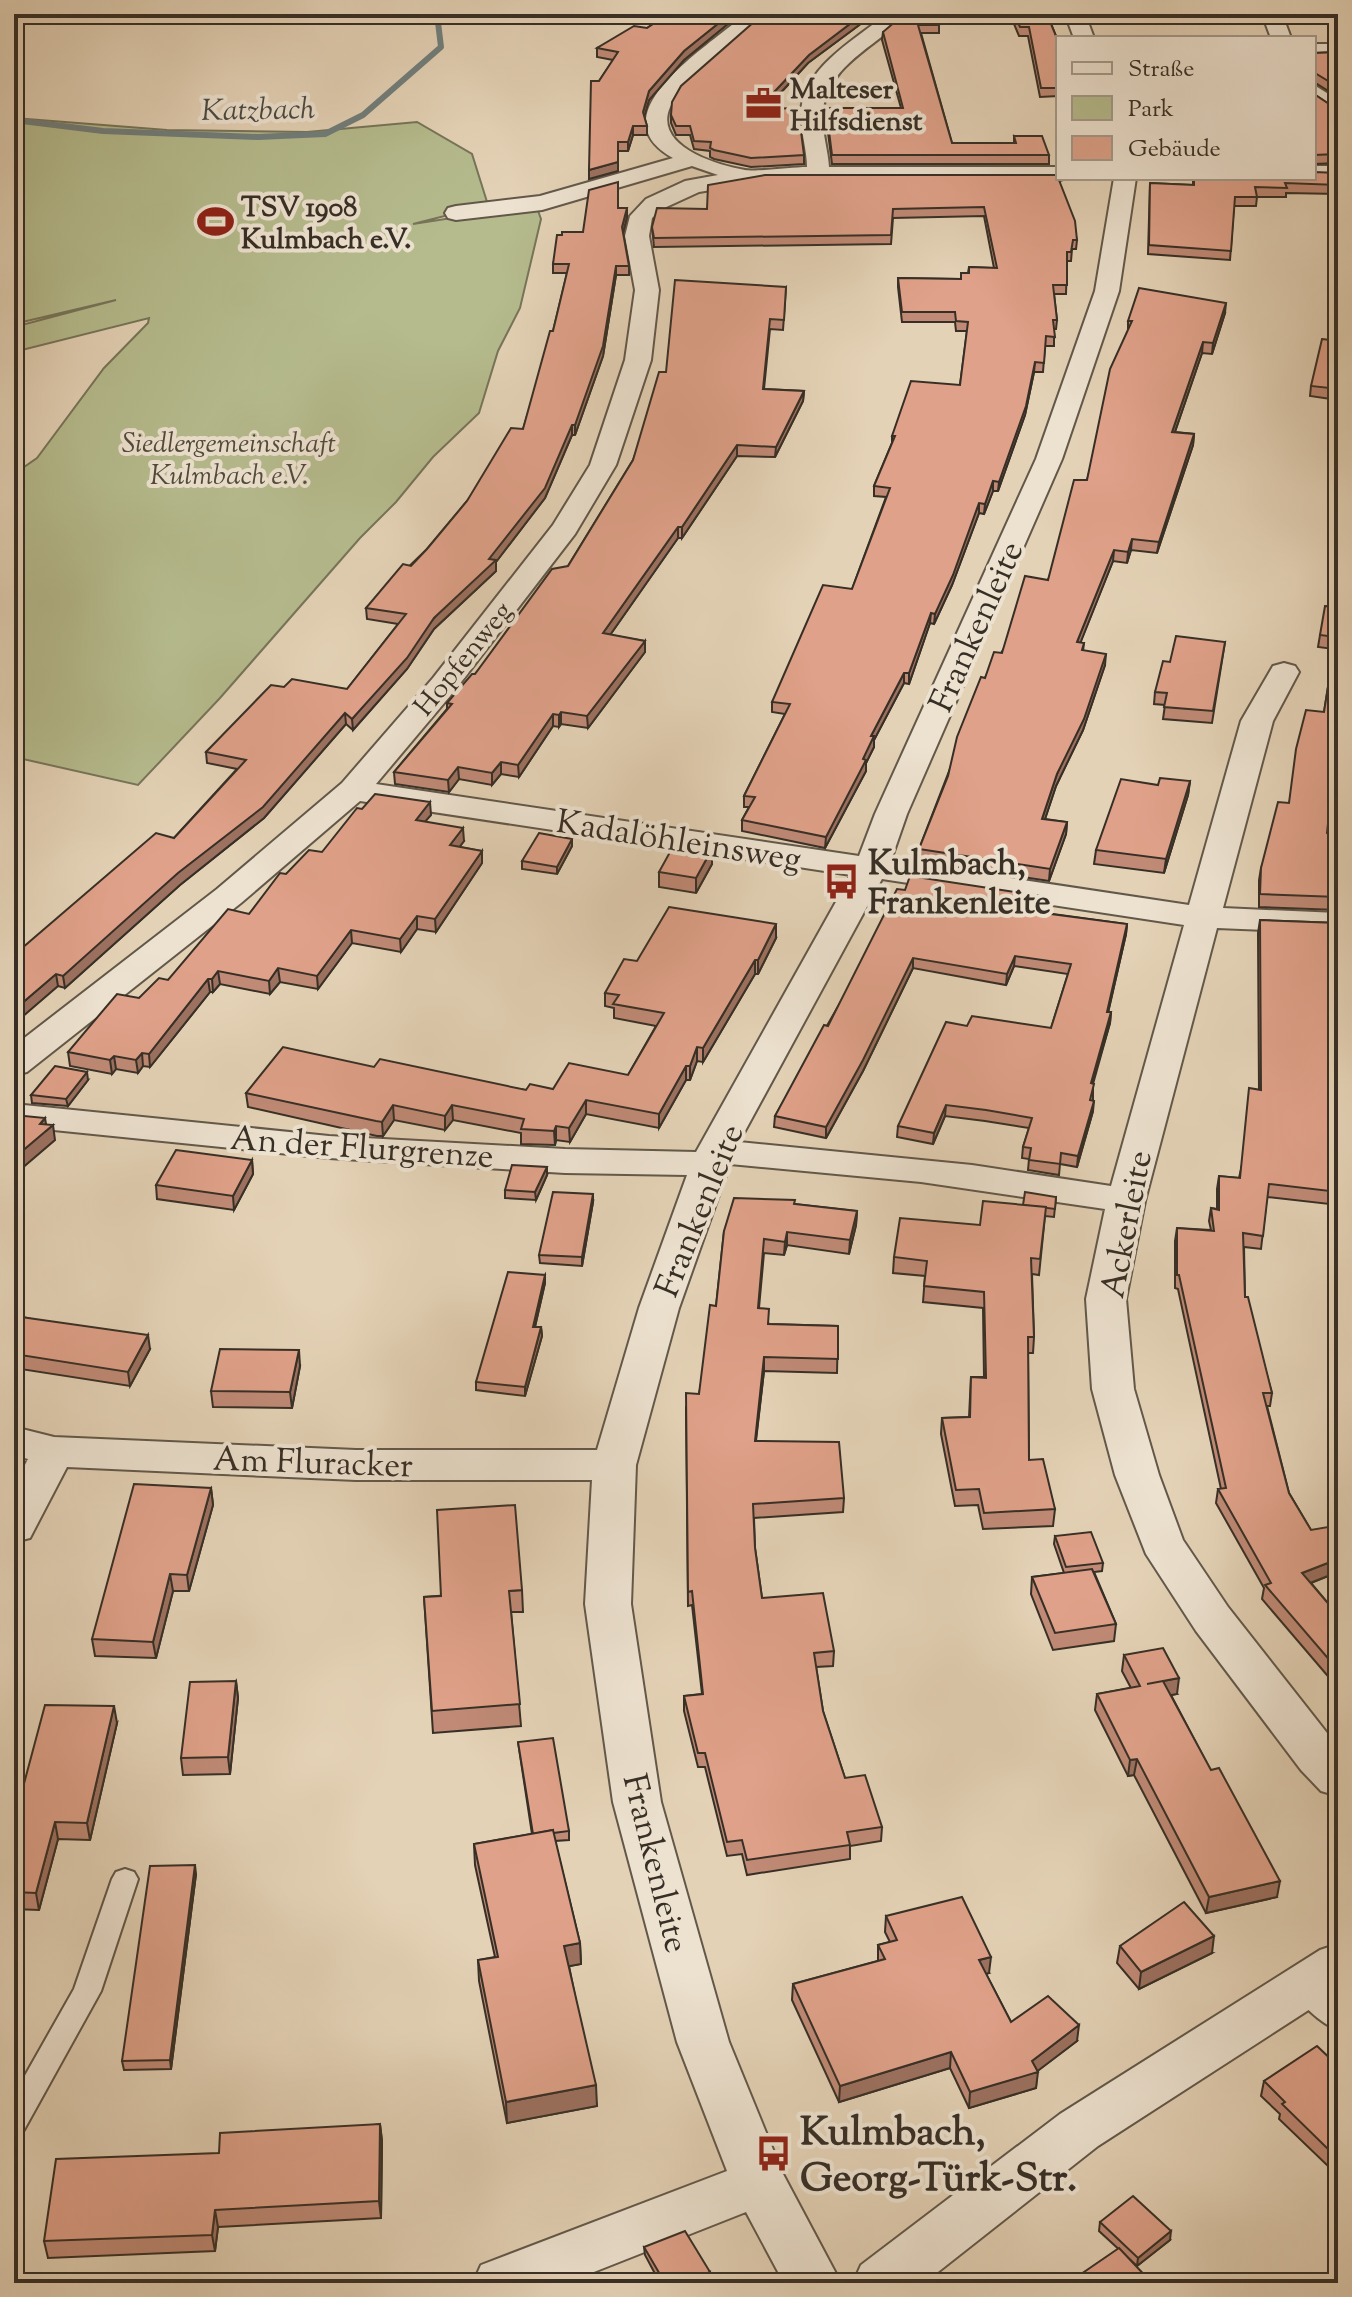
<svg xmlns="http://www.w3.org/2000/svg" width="1352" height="2297" viewBox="0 0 1352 2297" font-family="'Sorts Mill Goudy',serif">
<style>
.green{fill:#b5bb8d;stroke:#76755a;stroke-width:2}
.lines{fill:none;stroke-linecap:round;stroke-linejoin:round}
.stream{stroke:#717f7d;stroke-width:6}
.service-casing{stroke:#62584a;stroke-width:4}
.minor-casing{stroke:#62584a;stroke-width:4}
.service{fill:#ede2d0;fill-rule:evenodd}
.minor{fill:#ede2d0;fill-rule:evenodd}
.wall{fill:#c08a76;stroke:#372f26;stroke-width:2}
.shaded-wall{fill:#9c7160;stroke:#372f26;stroke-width:2}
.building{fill:#dfa189;stroke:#372f26;stroke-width:2}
.labels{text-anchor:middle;stroke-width:8;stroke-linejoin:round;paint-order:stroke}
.far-poi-label{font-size:28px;font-weight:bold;fill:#372f26;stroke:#ede2d0;text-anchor:start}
.far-park-label{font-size:28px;font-style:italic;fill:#504b3b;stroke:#ede2d0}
.far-street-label{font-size:28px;fill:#372f26;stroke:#ede2d0}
.far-water-label{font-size:30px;font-style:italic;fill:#4a4a43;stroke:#ede2d0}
.street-label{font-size:34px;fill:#372f26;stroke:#ede2d0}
.poi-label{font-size:34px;font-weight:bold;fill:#372f26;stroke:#ede2d0;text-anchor:start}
.near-poi-label{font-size:40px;font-weight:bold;fill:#372f26;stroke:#ede2d0;text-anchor:start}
</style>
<rect width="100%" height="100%" fill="#e4d2b6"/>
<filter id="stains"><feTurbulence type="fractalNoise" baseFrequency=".0025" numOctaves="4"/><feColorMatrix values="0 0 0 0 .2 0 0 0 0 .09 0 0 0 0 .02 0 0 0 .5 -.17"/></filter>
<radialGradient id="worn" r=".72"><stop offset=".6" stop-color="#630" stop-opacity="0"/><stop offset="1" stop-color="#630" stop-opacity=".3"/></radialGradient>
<polygon class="green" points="14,118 167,130 307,132 417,122 472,154 488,205 413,224 536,205 541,219 520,308 498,351 479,413 433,457 396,502 360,538 220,698 138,785 14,757 14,474 37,458 104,368 148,323 149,318 14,352 14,327 116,300 14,324"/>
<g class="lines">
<polyline class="stream" points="14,120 103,131 258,137 325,134 363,115 441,47 437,14"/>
<defs>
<g id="service">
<polygon points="125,1869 134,1872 138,1879 101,1991 24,2130 14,2133 14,2095 74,1989 112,1879 116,1872"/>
<path d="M1304 1976 1314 1979 1338 2002V2030C1321 2024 1299 2003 1290 1987L1294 1979Z"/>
</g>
<g id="minor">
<path d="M745 14H766C742 45 704 63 679 93 640 140 707 163 745 170 757 172 792 167 807 167 807 149 800 130 801 111 805 68 850 43 880 19L887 17 897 23 894 27C867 50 826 71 823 111 821 130 828 149 829 167H1058V178H1066L1058 181H765L699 192 662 209 652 218 649 236 659 290 651 360 616 465 575 534 455 690 376 784 859 856 875 814 1036 459 1095 291 1114 178H1136L1119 291 1062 459 907 814 891 860 1189 905 1241 721 1273 666 1284 663 1295 666 1299 672 1273 721 1223 908 1338 913V933L1217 928 1145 1201 1126 1299 1134 1389 1159 1475 1183 1540 1228 1607 1338 1747V1796L1321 1791 1301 1770 1196 1631 1146 1554 1115 1475 1092 1389 1086 1299 1105 1209 921 1182 730 1164 679 1308 636 1465 631 1604 661 1802 729 2042 783 2174 841 2283H784L746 2212 566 2283H473L481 2265 727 2171 677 2042 613 1802 585 1604 592 1480H356L67 1467 30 1538 14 1542V1486L28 1459 14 1455V1427L54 1437 356 1450H597L639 1308 687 1175 565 1173 329 1158 14 1126V1104L329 1136 565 1149 696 1152 851 875 360 801 241 903 27 1072 14 1075V1046L217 889 342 783 433 678 553 525 590 465 625 360 635 290 625 236 630 216 646 199 685 181 718 175 692 166 542 210 456 220 448 218 445 213 448 208 456 206 540 196 673 158C594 114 710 46 745 14ZM882 879 1184 925 1111 1186 972 1165 739 1142Z"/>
<polygon points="1065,14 1085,14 1094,38 1074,38"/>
<polygon points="1262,14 1282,14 1291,38 1271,38"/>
<rect x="1314" y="44" width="24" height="12"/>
<polygon points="1314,85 1338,100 1338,116 1314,101"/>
<polygon points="1314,166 1338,166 1338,180 1307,178 1314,178"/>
<polygon points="1338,1944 1338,1991 1098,2146 924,2283 853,2283 861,2265 1060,2114 1320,1950"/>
</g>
</defs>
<use href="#service" class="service-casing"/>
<use href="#minor" class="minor-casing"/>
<use href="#service" class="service"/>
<use href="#minor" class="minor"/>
</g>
<g class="wall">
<polygon points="668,14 740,14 684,60 649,100 644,116 647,126 647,135 633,135 628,151 618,151 618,171 589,179 599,81 613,60 597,57 597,48 647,28"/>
<polygon points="763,14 874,14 808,63 766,109 804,155 804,164 751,167 714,159 710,157 710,151 694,149 690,135 676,135 671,123 671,115"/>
<polygon points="875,14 937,14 939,25 939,33 921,33 952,143 1014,143 1014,136 1049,155 1049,164 832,164 826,117 826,108 901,108 882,40 883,32 933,18 928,16 893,17 886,14 876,18"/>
<polygon points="1002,14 1047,14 1058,41 1058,96 1040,97 1028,36 1019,36 1012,19 1003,19"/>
<polygon points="1338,52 1338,97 1314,82 1314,53"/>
<polygon points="1314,94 1338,110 1338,163 1314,164"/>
<polygon points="1338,173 1338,194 1286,193 1286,197 1257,197 1256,206 1234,206 1230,260 1148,254 1150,183 1193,185 1193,178 1314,178"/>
<polygon points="1057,175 1077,240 1076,249 1072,249 1071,261 1067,261 1066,294 1054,294 1057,320 1056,329 1054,329 1054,346 1045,346 1043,372 1034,372 1025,415 998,491 993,491 984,514 979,513 952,585 934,624 930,623 909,684 904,683 874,740 874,747 866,763 866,771 825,848 742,831 742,820 749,807 744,807 744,796 785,714 772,712 772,702 852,589 886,497 874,496 874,486 892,443 892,436 960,385 967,331 956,331 955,322 902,322 898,287 898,278 960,279 968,273 969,267 994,268 984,216 893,218 891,244 654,247 652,227 707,209"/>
<polygon points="618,208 627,217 623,233 629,266 629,275 616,275 603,356 575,435 572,435 545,498 496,562 496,571 434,629 407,669 353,730 346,724 264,818 180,885 65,988 58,986 14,955 174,838 237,769 207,763 206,752 284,687 347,689 398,624 367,619 366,608 427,549 467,501 523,429 553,331 567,273 553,273 553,264 562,235 583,232"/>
<polygon points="786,287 783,330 770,329 764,389 804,391 803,401 775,457 737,456 682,538 678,538 610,635 645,641 645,652 588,728 561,724 559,727 553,726 519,777 501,774 492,785 459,779 449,792 395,784 394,772 447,709 447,703 475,674 568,566 633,460 666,372"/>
<polygon points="1225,313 1212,354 1202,353 1175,432 1194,434 1193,445 1157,553 1131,550 1127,563 1113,561 1080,643 1084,643 1083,651 1105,665 1083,730 1056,786 1045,819 1067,822 1066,834 1049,881 919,861 919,849 985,678 1048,580 1087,480 1128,331 1128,321"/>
<polygon points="1338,341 1338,400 1310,396 1311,386"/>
<polygon points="1338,607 1338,762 1335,762 1327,833 1338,835 1338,910 1259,907 1259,880 1261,868 1289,803 1324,712 1334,649 1318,647 1320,635"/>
<polygon points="1225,642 1212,723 1163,719 1165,705 1154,704 1155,692 1170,662"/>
<polygon points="1190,781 1188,795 1164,873 1094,864 1096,850 1158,785"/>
<polygon points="431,815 425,821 464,841 459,847 482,851 482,863 436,932 417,929 401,952 352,943 318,989 280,982 270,994 220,984 213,992 210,992 150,1067 143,1066 138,1073 116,1069 112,1074 70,1066 68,1052 139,998 168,980 249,914 286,874 322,852"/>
<polygon points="572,839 572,846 557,874 522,869 522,861"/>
<polygon points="712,849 712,864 696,893 659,887 659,872"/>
<polygon points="905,890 1041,896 1040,906 1038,912 1127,924 1126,934 1108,1012 1111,1012 1110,1023 1093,1084 1093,1111 1077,1167 1060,1164 1059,1175 1028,1170 1029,1159 1022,1158 1023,1147 1029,1128 985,1121 945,1116 933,1144 897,1137 898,1126 967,1026 1051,1028 1068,974 1014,966 1006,985 913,968 863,1071 826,1138 774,1127 775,1116"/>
<polygon points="1260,920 1338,923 1338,1067 1329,1066 1330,1130 1338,1131 1338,1205 1267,1197 1261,1249 1244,1247 1245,1297 1272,1393 1270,1406 1267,1406 1289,1493 1311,1530 1338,1543 1338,1572 1311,1583 1338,1615 1338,1688 1262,1599 1264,1588 1216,1503 1218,1489 1221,1489 1178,1289 1175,1288 1175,1241 1177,1228 1211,1230 1209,1221 1211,1208 1217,1209 1217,1189 1219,1176 1239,1178 1259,1090 1258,933"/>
<polygon points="776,938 758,974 755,974 703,1062 697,1061 690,1080 686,1080 659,1128 586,1114 570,1142 556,1140 555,1145 521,1144 521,1133 453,1120 445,1130 394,1120 383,1136 377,1136 248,1107 246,1093 374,1067 526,1090 553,1089 628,1075 656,1026 614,1018 614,1008 605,1006 605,993 637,961"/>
<polygon points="88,1080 68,1106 32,1103 31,1095"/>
<polygon points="252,1160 253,1174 234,1210 157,1199 156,1185"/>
<polygon points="547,1175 536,1200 505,1198 505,1190"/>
<polygon points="1056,1197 1054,1217 1045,1216 1039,1275 1032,1274 1034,1337 1033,1353 1028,1353 1029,1460 1055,1509 1053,1526 983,1529 978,1505 955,1506 941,1434 942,1418 969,1417 971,1377 984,1377 983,1308 923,1302 925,1276 893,1273 894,1257 980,1225 1023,1205"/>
<polygon points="593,1202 582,1266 540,1263 539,1255"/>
<polygon points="795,1204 857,1211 856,1225 849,1254 787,1245 784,1255 764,1253 759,1308 769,1324 838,1326 837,1373 764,1371 756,1441 844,1498 843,1512 754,1518 755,1548 762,1598 834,1651 833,1666 816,1667 823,1711 845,1778 882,1827 881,1841 850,1846 850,1859 747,1875 742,1854 727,1856 705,1767 698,1767 684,1711 684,1696 702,1694 692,1605 688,1606 686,1407 699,1394 716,1306 724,1231"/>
<polygon points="1338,1208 1338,1233 1332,1232"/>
<polygon points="545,1275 545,1283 535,1327 541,1327 542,1336 525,1396 476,1390 476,1382"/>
<polygon points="14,1300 24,1315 23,1317 150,1349 130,1386 14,1368"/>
<polygon points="300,1366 292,1408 213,1407 211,1391"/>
<polygon points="211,1488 213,1505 189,1591 173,1591 156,1658 95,1656 92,1639"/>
<polygon points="1055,1536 1103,1563 1102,1571 1094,1572 1116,1624 1114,1641 1053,1650 1031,1594 1032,1577 1064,1573 1054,1544"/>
<polygon points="522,1590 523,1612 511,1612 521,1726 433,1733 424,1597"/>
<polygon points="1124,1655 1177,1694 1171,1695 1277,1897 1206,1913 1134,1775 1128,1776 1095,1710 1097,1694 1131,1688 1122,1671"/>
<polygon points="236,1681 238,1698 230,1774 183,1775 181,1758"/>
<polygon points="117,1723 90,1840 58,1839 39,1910 14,1909 14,1821"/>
<polygon points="518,1742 569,1831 569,1840 555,1841 580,1943 581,1964 569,1966 597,2106 507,2123 479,1981 478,1960 495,1957 475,1865 474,1844 532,1834"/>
<polygon points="196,1874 171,2069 124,2070 122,2061"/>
<polygon points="886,1916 989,1973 986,1974 1011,2022 1077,2041 1037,2071 1036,2088 969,2108 950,2068 839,2102 792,2000 793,1984 878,1961 878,1945 890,1942 885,1932"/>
<polygon points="1120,1946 1212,1953 1139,1989 1117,1963"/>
<polygon points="1338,2066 1338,2161 1329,2167 1279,2119 1280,2114 1261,2096 1264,2081"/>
<polygon points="380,2124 382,2141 381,2218 218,2227 215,2251 48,2258 44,2241 219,2153"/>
<polygon points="1100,2222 1170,2240 1137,2266 1099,2231"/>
<polygon points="644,2247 710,2272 709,2281 705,2283 660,2283 645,2255"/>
</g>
<g class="shaded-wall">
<polygon points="730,14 740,14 684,60 649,100 643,121 643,112 649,91 684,51"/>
<polygon points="863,14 874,14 808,63 758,117 758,109 809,55"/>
<polygon points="633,126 633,135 628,151 628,142"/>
<polygon points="618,162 618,171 589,179 589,170"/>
<polygon points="627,208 627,217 622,237 622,227"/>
<polygon points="616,266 616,275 603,356 575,435 575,425"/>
<polygon points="1226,303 1225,313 1212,354 1213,343"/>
<polygon points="1203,342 1202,353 1171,443 1172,432"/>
<polygon points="1035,362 1034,372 1025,415 998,491 999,482"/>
<polygon points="804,391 803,401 775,457 776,447"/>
<polygon points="572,425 572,435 545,498 496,562 496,571 434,629 407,669 353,730 352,719 434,618 489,559"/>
<polygon points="1194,434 1193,445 1157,553 1159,542"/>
<polygon points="737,445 737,456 682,538 682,527"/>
<polygon points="993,481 993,491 984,514 985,504"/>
<polygon points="979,503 979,513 952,585 934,624 935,614"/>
<polygon points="678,527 678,538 603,645 603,633"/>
<polygon points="1132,539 1131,550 1127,563 1128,552"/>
<polygon points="1114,550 1113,561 1076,654 1077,642"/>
<polygon points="931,613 930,623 909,684 909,673"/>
<polygon points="645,641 645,652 588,728 587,716"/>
<polygon points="1106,654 1105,665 1083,730 1056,786 1041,831 1042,819 1057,774"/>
<polygon points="904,673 904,683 874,740 874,747 866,763 866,771 825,848 826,837 863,759 871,736"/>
<polygon points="561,712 561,724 559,727 559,715"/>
<polygon points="345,713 346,724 264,818 180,885 65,988 63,976"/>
<polygon points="553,714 553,726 519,777 518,765"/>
<polygon points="501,762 501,774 492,785 492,773"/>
<polygon points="458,767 459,779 449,792 448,780"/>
<polygon points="1190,781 1188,795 1164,873 1166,859"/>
<polygon points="430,802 431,815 416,832 416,820"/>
<polygon points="1067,822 1066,834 1049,881 1050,869"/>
<polygon points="463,828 464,841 451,858 450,845"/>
<polygon points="572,839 572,846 557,874 557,867"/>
<polygon points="712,849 712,864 696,893 696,878"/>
<polygon points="482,851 482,863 436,932 435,919"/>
<polygon points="1041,896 1040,906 1034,922 1035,912"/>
<polygon points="417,916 417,929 401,952 400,939"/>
<polygon points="776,924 776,938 758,974 758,960"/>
<polygon points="1127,924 1126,934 1106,1022 1107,1012"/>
<polygon points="351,930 352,943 318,989 317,976"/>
<polygon points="1015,956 1014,966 1006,985 1007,974"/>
<polygon points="913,958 913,968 863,1071 826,1138 826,1127"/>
<polygon points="755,960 755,974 703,1062 703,1048"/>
<polygon points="278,968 280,982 270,994 269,981"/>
<polygon points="218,971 220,984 213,992 212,979"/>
<polygon points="56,974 58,986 14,1024 14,1010"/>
<polygon points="208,979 210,992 150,1067 149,1054"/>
<polygon points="1111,1012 1110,1023 1089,1094 1091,1083"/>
<polygon points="697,1047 697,1061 690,1080 690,1066"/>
<polygon points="142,1053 143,1066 138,1073 136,1060"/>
<polygon points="114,1056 116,1069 112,1074 110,1060"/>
<polygon points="686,1066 686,1080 659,1128 659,1114"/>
<polygon points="87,1072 88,1080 68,1106 66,1099"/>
<polygon points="586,1100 586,1114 570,1142 569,1128"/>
<polygon points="1094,1101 1093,1111 1077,1167 1078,1156"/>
<polygon points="393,1105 394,1120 383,1136 382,1122"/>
<polygon points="452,1105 453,1120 445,1130 445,1116"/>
<polygon points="946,1105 945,1116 933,1144 934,1133"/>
<polygon points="45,1118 47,1130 53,1125 55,1140 14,1175 14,1158"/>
<polygon points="556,1126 556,1140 555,1145 554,1131"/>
<polygon points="252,1160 253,1174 234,1210 233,1196"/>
<polygon points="547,1167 547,1175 536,1200 535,1192"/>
<polygon points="593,1194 593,1202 582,1266 582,1257"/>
<polygon points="857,1211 856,1225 849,1254 850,1240"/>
<polygon points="787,1232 787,1245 784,1255 785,1242"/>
<polygon points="545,1275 545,1283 533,1335 533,1327"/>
<polygon points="22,1301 24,1315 15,1329 14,1313"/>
<polygon points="541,1327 542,1336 525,1396 525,1387"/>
<polygon points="148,1335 150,1349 130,1386 128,1372"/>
<polygon points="299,1350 300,1366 292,1408 290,1392"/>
<polygon points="764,1357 764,1371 754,1455 755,1441"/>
<polygon points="211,1488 213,1505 189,1591 187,1575"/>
<polygon points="1338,1559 1338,1572 1300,1587 1302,1573"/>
<polygon points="170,1574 173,1591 156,1658 153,1642"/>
<polygon points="1179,1678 1177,1694 1145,1700 1147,1684"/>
<polygon points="236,1681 238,1698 230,1774 228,1757"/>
<polygon points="114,1706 117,1723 90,1840 87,1823"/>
<polygon points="1137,1759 1134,1775 1128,1776 1130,1760"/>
<polygon points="55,1822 58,1839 39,1910 36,1893"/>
<polygon points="195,1865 196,1874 171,2069 170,2060"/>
<polygon points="1280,1881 1277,1897 1206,1913 1209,1897"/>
<polygon points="1214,1936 1212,1953 1139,1989 1141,1972"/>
<polygon points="580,1943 581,1964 565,1967 564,1946"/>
<polygon points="991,1957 989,1973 978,1976 979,1960"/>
<polygon points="1079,2025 1077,2041 1035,2073 1038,2072 1036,2088 969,2108 970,2092 1032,2061"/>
<polygon points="951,2052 950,2068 839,2102 840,2086"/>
<polygon points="596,2085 597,2106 507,2123 506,2102"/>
<polygon points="380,2124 382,2141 381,2218 379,2201"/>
<polygon points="1338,2149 1338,2161 1329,2167 1332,2153"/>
<polygon points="215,2210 218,2227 215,2251 212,2235"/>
<polygon points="1171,2231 1170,2240 1137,2266 1138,2258"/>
<polygon points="710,2272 709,2281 705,2283 686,2283"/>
</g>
<g class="building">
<polygon points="668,14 730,14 684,51 649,91 643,112 647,126 633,126 628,142 618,142 618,162 589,170 591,81 599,81 618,52 597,48 634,26 647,28"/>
<polygon points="763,14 863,14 809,55 758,109 798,108 804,155 751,158 714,150 710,148 711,142 694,141 690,126 676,126 671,115 672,102 681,86"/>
<polygon points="934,14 937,14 939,25 918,25 952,143 1016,143 1014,136 1042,136 1049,155 832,155 826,108 903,108 883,32 897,20 934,18"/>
<polygon points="1014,14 1047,14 1058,41 1058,88 1041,88 1029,27 1020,27"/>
<polygon points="1338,52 1338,87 1315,73 1314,78 1314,53"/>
<polygon points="1314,94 1338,110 1338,154 1314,155"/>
<polygon points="1314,172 1338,173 1338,185 1285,183 1287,188 1255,187 1257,197 1235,197 1231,251 1149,245 1150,183 1194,185 1194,178 1314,178"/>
<polygon points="765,175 1057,175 1075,221 1077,240 1073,240 1071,252 1067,252 1067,285 1053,285 1057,320 1053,320 1055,337 1046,336 1044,363 1035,362 1026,406 999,482 993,481 985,504 979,503 953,575 935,614 931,613 909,673 904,673 871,736 874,736 863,759 866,760 826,837 742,820 755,797 744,796 790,704 772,702 823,585 852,589 890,488 874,486 895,436 892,436 911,381 960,385 968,322 956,321 955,312 902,312 898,278 961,279 961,273 969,273 969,267 997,268 984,207 893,209 891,235 654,238 652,227 657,208 707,209 708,185"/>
<polygon points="618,182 618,208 627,208 622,227 629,266 616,266 603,346 575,425 572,425 545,488 489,559 496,560 434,618 407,658 352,719 345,713 263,807 178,873 63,976 56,974 14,1010 14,955 156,833 174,838 246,760 206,752 271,685 284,687 292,679 347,689 406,614 366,608 403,564 411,566 427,549 467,501 511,428 523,429 550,331 553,331 569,264 553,264 557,235 562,235 562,232 583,232 589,190"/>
<polygon points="675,280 786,287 784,320 770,319 763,389 804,391 776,447 737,445 682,527 678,527 603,633 645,641 587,716 561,712 559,715 553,714 518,765 501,762 492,773 458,767 448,780 394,772 452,704 447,703 472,674 475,674 552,569 568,566 633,460 659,372 666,372"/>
<polygon points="1139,288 1226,303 1213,343 1203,342 1172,432 1194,434 1159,542 1132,539 1128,552 1114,550 1077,642 1084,643 1082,650 1106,654 1084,719 1057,774 1042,819 1067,822 1050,869 919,849 948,776 957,737 981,677 985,678 994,652 1002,653 1025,576 1048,580 1074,480 1087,480 1110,369 1132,321 1128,321"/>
<polygon points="1322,339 1338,341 1338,389 1311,386"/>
<polygon points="1325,606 1338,607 1338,750 1336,750 1327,833 1338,835 1338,897 1260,894 1261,868 1278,802 1289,803 1296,749 1306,710 1324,712 1336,637 1320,635"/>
<polygon points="1176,636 1225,642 1213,711 1164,707 1167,693 1155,692 1163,661 1170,662"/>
<polygon points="1160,778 1190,781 1166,859 1096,850 1121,779 1158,785"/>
<polygon points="375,794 430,802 416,820 463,828 450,845 482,851 435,919 417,916 400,939 351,930 317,976 278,968 269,981 218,971 212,979 208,979 149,1054 142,1053 136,1060 114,1056 110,1060 68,1052 117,994 139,998 159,978 168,980 228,909 249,914 280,873 286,874 309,850 322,852 357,808 362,809"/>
<polygon points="539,833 572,839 557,867 522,861"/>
<polygon points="675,843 712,849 696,878 659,872"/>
<polygon points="910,876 1041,896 1035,912 1127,924 1107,1012 1111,1012 1091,1083 1094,1084 1090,1100 1094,1101 1078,1156 1061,1153 1060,1164 1029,1160 1031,1148 1023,1147 1032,1118 986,1110 946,1105 934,1133 898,1126 946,1022 967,1026 972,1016 1051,1028 1071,964 1015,956 1007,974 913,958 863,1060 826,1127 775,1116 824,1025 828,1026 897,889 905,890"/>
<polygon points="669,907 776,924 758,960 755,960 703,1048 697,1047 690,1066 686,1066 659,1114 586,1100 569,1128 556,1126 554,1131 521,1129 524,1119 452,1105 445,1116 393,1105 382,1122 376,1121 246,1093 283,1047 374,1067 380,1059 526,1090 530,1084 553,1089 569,1063 628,1075 664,1013 613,1004 619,995 605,993 624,959 637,961"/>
<polygon points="1260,920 1338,923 1338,1054 1328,1053 1330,1130 1338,1131 1338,1192 1269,1184 1263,1236 1243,1233 1245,1297 1248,1297 1272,1393 1263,1393 1289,1493 1311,1530 1328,1527 1338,1543 1338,1559 1302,1573 1338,1615 1338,1670 1265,1585 1271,1583 1218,1489 1226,1488 1179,1275 1177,1275 1177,1228 1214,1231 1211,1208 1219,1210 1219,1176 1240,1178 1249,1088 1261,1090"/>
<polygon points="55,1066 87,1072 66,1099 31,1095"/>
<polygon points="14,1115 45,1118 40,1124 53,1125 14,1158"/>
<polygon points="176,1150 252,1160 233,1196 156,1185"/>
<polygon points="512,1165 547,1167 535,1192 505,1190"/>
<polygon points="553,1192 593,1194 582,1257 539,1255"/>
<polygon points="1025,1192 1056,1197 1055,1209 1023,1205"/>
<polygon points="734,1198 795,1200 794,1204 857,1211 850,1240 787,1232 785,1242 764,1239 758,1308 769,1309 768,1324 838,1326 838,1359 764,1357 755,1441 839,1442 844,1498 753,1504 755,1548 762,1598 823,1593 834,1651 814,1653 823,1711 845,1778 865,1775 882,1827 847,1832 850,1845 747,1860 742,1840 727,1842 705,1753 698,1753 684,1696 703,1694 692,1591 688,1592 686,1393 699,1394 710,1305 716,1306 724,1231"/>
<polygon points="983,1201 1046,1207 1040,1259 1031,1258 1034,1337 1028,1337 1029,1460 1043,1459 1055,1509 984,1513 979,1489 956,1490 942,1418 970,1417 971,1377 986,1378 984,1292 924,1286 927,1261 894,1257 900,1218 980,1225"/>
<polygon points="508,1272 545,1275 533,1327 541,1327 525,1387 476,1382"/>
<polygon points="14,1300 22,1301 14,1313"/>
<polygon points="14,1316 148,1335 128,1372 14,1354"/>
<polygon points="220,1349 299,1350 290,1392 211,1391"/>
<polygon points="134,1484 211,1488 187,1575 170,1574 153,1642 92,1639"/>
<polygon points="515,1505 522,1590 509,1591 520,1704 432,1711 424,1597 441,1596 437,1510"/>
<polygon points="1091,1532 1103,1563 1066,1567 1055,1536"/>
<polygon points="1092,1569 1116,1624 1055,1633 1032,1577"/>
<polygon points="1163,1648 1179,1678 1147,1684 1163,1681 1211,1770 1219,1768 1280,1881 1209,1897 1137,1759 1130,1760 1097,1694 1140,1686 1124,1655"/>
<polygon points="236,1681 228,1757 181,1758 190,1682"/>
<polygon points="45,1705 114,1706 87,1823 55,1822 36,1893 14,1892 14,1821"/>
<polygon points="553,1738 569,1831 553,1833 553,1830 533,1834 518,1742"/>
<polygon points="553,1830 580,1943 564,1946 596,2085 506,2102 478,1960 498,1957 474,1844"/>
<polygon points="195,1865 170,2060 122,2061 150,1866"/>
<polygon points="962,1897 991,1957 979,1960 1011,2022 1048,1996 1079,2025 1032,2061 1038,2072 970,2092 951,2052 840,2086 793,1984 885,1959 878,1945 897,1940 886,1916"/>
<polygon points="1184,1902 1214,1936 1141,1972 1120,1946"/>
<polygon points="1317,2046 1338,2066 1338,2149 1332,2153 1282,2104 1285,2102 1264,2081"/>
<polygon points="380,2124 379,2201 215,2210 212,2235 44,2241 56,2159 219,2153 220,2133"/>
<polygon points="1133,2196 1171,2231 1138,2258 1100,2222"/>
<polygon points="685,2231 710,2272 686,2283 665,2283 644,2247"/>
<polygon points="1119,2248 1152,2283 1068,2283"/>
<polygon points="645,2275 649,2283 628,2283"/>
</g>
<defs>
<symbol id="office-bare" viewBox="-9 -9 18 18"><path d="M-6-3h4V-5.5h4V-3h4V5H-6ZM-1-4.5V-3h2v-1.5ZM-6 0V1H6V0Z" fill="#8f2418" stroke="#ede2d0" stroke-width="2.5" paint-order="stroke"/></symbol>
<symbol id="stadium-bare" viewBox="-9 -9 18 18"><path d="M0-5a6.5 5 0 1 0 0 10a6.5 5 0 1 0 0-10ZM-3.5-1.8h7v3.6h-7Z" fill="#8f2418" stroke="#ede2d0" stroke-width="2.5" paint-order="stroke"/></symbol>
<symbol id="bus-bare" viewBox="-9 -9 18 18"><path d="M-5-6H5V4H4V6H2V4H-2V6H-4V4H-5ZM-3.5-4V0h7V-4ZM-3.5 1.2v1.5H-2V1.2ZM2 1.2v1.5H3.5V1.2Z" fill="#8f2418" stroke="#ede2d0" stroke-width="2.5" paint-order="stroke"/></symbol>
</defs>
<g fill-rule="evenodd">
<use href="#office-bare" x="738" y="78" width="51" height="51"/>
<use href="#stadium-bare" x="190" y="196" width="51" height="51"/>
<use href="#bus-bare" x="816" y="856" width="51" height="51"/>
<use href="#bus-bare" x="748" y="2128" width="51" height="51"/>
</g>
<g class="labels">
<g class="far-poi-label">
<text x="790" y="98">Malteser<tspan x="790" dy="32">Hilfsdienst</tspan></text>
<text x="241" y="216">TSV 1908<tspan x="241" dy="32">Kulmbach e.V.</tspan></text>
</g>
<g class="far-park-label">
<text x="229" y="452">Siedlergemeinschaft<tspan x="229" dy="32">Kulmbach e.V.</tspan></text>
</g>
<g class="far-street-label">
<text transform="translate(462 658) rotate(-51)" y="10">Hopfenweg</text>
</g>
<g class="far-water-label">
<text transform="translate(258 109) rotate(-1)" y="10">Katzbach</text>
</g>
<g class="street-label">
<text transform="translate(975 626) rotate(-66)" y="12">Frankenleite</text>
<text transform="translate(679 839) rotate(9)" y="12">Kadalöhleinsweg</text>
<text transform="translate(362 1146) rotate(4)" y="12">An der Flurgrenze</text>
<text transform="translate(698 1210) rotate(-68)" y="12">Frankenleite</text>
<text transform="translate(1125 1224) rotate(-79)" y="12">Ackerleite</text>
<text transform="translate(313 1461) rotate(2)" y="12">Am Fluracker</text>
<text transform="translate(657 1863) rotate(76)" y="12">Frankenleite</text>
</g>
<g class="poi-label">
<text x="868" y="874">Kulmbach,<tspan x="868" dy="39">Frankenleite</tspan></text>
</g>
<g class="near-poi-label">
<text x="800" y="2144">Kulmbach,<tspan x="800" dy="46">Georg-Türk-Str.</tspan></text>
</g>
</g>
<rect width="1352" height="2297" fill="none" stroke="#e4d2b6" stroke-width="48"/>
<rect x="16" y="16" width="1320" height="2265" fill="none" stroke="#372f26" stroke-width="4"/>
<rect x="24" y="24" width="1304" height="2249" fill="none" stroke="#372f26" stroke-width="2"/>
<rect x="1056" y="36" width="260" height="144" fill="#ede2d0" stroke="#a49a8c" stroke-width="2"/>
<rect x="1072" y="62" width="40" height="12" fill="#ede2d0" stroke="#a49a8c" stroke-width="2"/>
<text x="1128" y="76" font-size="24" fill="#372f26">Straße</text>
<rect x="1072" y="96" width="40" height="24" fill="#b5bb8d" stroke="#a49a8c" stroke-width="2"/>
<text x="1128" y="116" font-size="24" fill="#372f26">Park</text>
<rect x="1072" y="136" width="40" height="24" fill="#dfa189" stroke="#a49a8c" stroke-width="2"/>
<text x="1128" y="156" font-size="24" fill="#372f26">Gebäude</text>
<rect width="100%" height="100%" filter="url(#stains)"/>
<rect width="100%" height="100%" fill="url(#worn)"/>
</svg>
